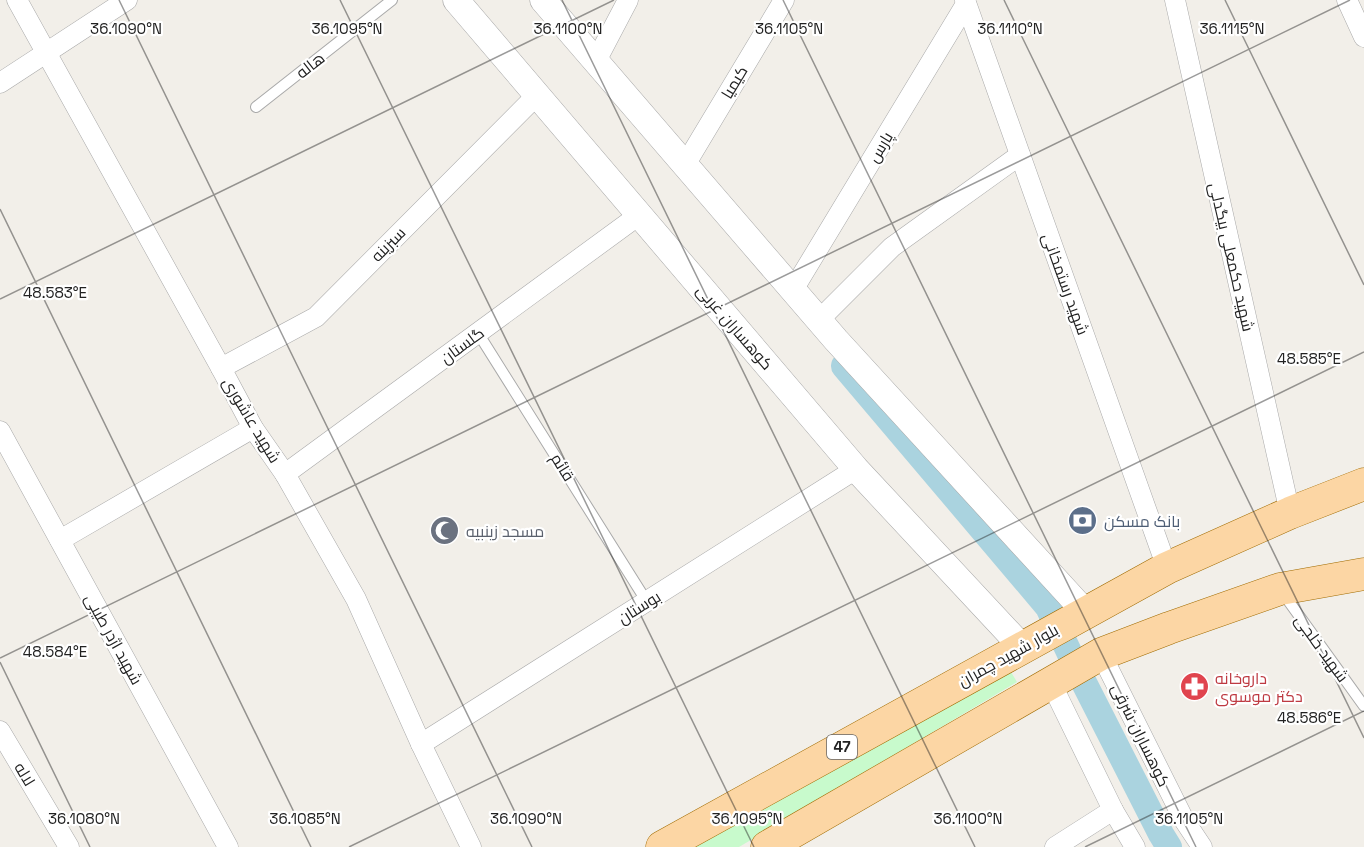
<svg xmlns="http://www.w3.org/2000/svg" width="1364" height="847" viewBox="0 0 1364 847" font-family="'Space Grotesk',Cairo,sans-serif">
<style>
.park{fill:#c8facc}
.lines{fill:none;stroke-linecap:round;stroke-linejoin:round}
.canal{stroke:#aad3df;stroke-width:26}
.service-casing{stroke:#a9a9a9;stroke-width:12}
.minor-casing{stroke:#a9a9a9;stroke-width:21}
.tertiary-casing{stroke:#a9a9a9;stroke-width:27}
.primary-casing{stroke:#a06b00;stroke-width:33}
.service{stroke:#fff;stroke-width:10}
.minor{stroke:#fff;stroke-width:20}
.tertiary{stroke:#fff;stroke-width:26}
.primary{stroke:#fcd6a4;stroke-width:32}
.ticks{fill:none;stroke:#222;stroke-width:1.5;stroke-opacity:0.45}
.labels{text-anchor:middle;stroke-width:4.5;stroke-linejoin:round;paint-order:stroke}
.shield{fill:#fff;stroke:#646464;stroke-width:1.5}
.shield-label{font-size:15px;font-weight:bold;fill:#222}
.street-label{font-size:16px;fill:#222;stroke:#fff}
.service-label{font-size:16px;fill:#4e5e75;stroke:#fff;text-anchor:start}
.worship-label{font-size:16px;fill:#5b616d;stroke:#fff;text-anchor:start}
.health-label{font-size:16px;fill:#be3a42;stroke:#fff;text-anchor:start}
.ticks-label{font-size:15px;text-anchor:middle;fill:#222;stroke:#fff;stroke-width:4.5;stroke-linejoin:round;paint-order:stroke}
</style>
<rect width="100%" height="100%" fill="#f2efe9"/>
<polygon class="park" points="1008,667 1017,682 739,847 683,847"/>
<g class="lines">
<polyline class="canal" points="844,366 1048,607 1076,667 1161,834 1169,847"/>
<defs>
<g id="service">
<polyline points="256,107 392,0"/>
<polyline points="478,333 647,602"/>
<polyline points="1282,592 1364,706"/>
</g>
<g id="minor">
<polyline points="17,0 221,368 253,428 285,474 356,599 421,744 471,847"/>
<polyline points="965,0 1167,568"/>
<polyline points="1175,0 1290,513"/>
<polyline points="1347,0 1364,37"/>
<polyline points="596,61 628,0"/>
<polyline points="0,83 127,0"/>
<polyline points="685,165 784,0"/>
<polyline points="793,290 966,4"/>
<polyline points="819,320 892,247 1020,155"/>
<polyline points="221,368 316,317 537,95"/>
<polyline points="0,431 228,847"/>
<polyline points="285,474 639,215"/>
<polyline points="60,540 253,428"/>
<polyline points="1101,654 1184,820 1202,847"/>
<polyline points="1051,683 1113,810 1135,847"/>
<polyline points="0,731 69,847"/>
<polyline points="421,744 856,469"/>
<polyline points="1055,847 1113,810"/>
</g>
<g id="tertiary">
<polyline points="456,0 856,469 1022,647"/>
<polyline points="543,0 836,340 1086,613"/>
</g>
<g id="primary">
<polyline points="662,847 1167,568 1290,513 1364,484"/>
<polyline points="767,847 1101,654 1169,628 1280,589 1364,574"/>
</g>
</defs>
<use href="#service" class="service-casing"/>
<use href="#minor" class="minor-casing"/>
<use href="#tertiary" class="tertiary-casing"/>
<use href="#primary" class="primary-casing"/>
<use href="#service" class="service"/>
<use href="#minor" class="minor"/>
<use href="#tertiary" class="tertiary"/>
<use href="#primary" class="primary"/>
</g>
<path class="ticks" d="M119 0 532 847M340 0 754 847M562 0 975 847M783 0 1196 847M1004 0 1364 738M1225 0 1364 285M0 209 311 847M0 299 614 0M0 658 1350 0M0 662 90 847M349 847 1364 352M1085 847 1364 711"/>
<defs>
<symbol id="bank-disc" viewBox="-11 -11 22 22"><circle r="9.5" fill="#5c6f8a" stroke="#fff"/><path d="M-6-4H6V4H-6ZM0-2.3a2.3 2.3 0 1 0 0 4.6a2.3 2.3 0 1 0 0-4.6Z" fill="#fff"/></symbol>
<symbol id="mosque-disc" viewBox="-11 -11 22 22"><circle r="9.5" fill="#6b7280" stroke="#fff"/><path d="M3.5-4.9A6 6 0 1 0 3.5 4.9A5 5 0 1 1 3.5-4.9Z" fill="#fff"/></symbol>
<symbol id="pharmacy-disc" viewBox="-11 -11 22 22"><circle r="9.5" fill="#e0444e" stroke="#fff"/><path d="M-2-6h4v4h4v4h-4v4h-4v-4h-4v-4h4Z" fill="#fff"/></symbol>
</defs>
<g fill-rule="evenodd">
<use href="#bank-disc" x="1066" y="504" width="33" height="33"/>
<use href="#mosque-disc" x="428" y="514" width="33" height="33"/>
<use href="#pharmacy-disc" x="1178" y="670" width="33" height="33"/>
</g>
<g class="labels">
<rect class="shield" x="827" y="735" width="30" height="24" rx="4.5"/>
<g class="shield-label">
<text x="842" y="752">47</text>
</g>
<g class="street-label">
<text transform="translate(310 65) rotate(-38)" y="6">هاله</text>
<text transform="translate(734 82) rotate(-59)" y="6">کیمیا</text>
<text transform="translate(880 147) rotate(-59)" y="6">پارس</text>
<text transform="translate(388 244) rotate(-45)" y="6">سبزینه</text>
<text transform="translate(1232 257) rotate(77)" y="6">شهید حکمعلی بیگدلی</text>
<text transform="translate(1066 284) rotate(70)" y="6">شهید رستمخانی</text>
<text transform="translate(735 327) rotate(49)" y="6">کوهساران غربی</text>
<text transform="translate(462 345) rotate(-36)" y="6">گلستان</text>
<text transform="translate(252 420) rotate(59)" y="6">شهید عاشوری</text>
<text transform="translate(563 467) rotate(58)" y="6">قائم</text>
<text transform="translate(639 607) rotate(-32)" y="6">بوستان</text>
<text transform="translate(114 639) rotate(61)" y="6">شهید اژدر طیبی</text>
<text transform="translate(1322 648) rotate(54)" y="6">شهید خلجی</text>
<text transform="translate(1008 655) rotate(-29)" y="6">بلوار شهید چمران</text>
<text transform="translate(1141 735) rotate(64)" y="6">کوهساران شرقی</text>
<text transform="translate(25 774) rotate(59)" y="6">لاله</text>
</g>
<g class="service-label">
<text x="1104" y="527">بانک مسکن</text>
</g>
<g class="worship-label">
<text x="466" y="537">مسجد زینبیه</text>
</g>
<g class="health-label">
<text x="1215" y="684">داروخانه<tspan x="1215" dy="18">دکتر موسوی</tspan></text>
</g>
</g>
<g class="ticks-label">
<text x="126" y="34">36.1090°N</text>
<text x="568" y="34">36.1100°N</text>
<text x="789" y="34">36.1105°N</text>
<text x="1232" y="34">36.1115°N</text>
<text x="347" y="34">36.1095°N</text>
<text x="1010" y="34">36.1110°N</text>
<text x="55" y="298">48.583°E</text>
<text x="1309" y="364">48.585°E</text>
<text x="55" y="657">48.584°E</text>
<text x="1309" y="723">48.586°E</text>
<text x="84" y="824">36.1080°N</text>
<text x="305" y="824">36.1085°N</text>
<text x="526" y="824">36.1090°N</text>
<text x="747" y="824">36.1095°N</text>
<text x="968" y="824">36.1100°N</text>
<text x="1189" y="824">36.1105°N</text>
</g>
</svg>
